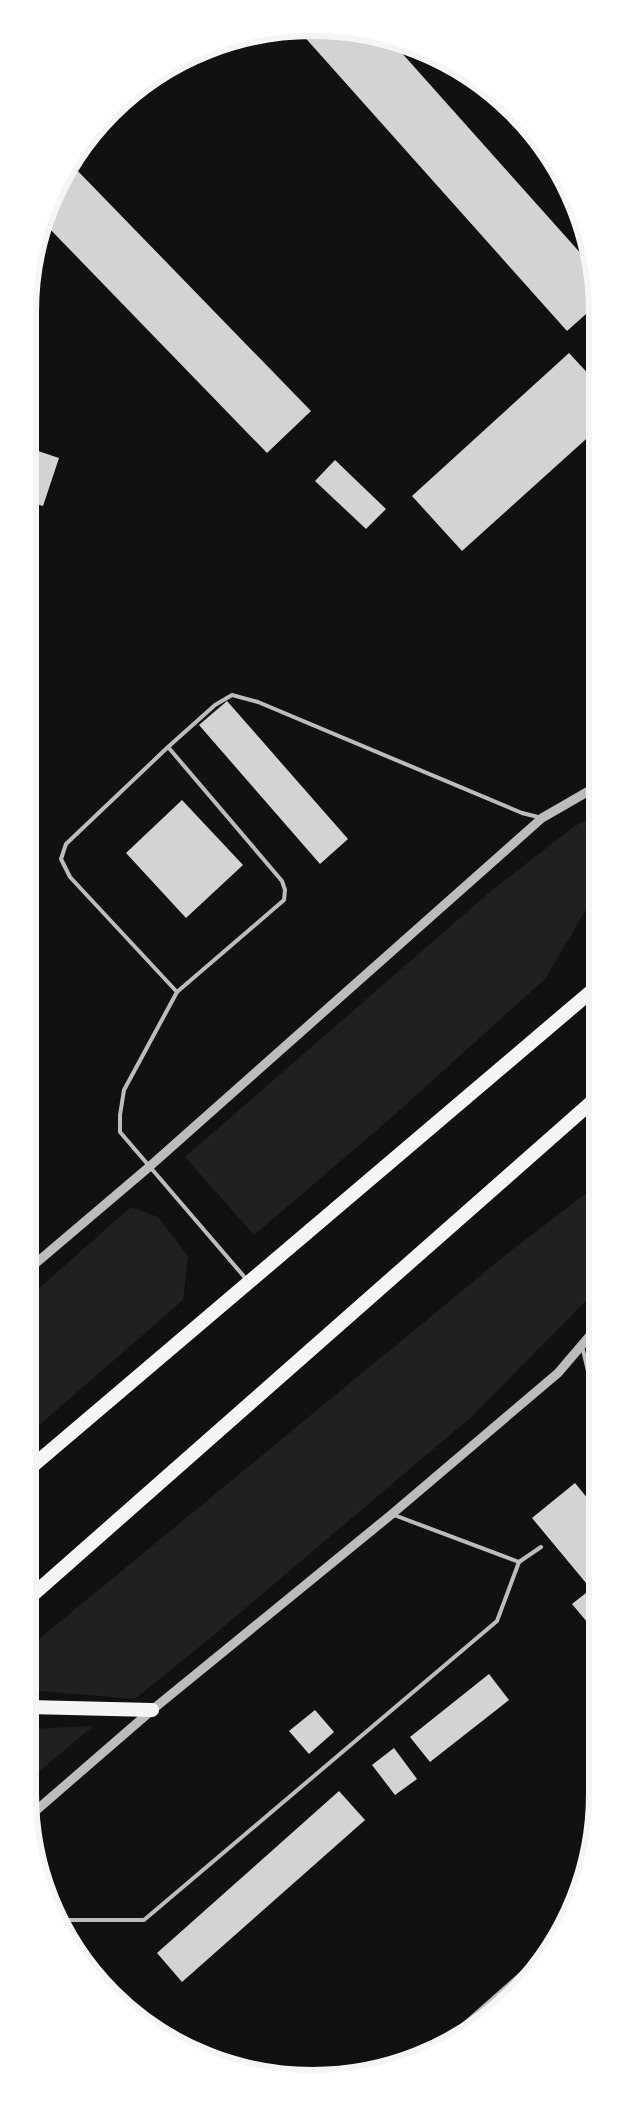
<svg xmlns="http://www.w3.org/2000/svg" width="625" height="2106" viewBox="0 0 625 2106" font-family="Rubik,sans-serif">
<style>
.green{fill:#202020}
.building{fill:#d3d3d3}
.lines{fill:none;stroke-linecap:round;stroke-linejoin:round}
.service{stroke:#bcbcbc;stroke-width:4}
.tertiary{stroke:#bcbcbc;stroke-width:9}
.trunk{stroke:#f5f5f5;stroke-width:14}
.rim{fill:none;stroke:#f5f5f5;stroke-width:6}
</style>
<rect width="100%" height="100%" fill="#111"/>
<g class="green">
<polygon points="594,816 594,896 545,979 392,1117 254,1235 185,1157 492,890 575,826"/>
<polygon points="593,1188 593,1294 470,1418 209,1639 135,1699 28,1690 28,1648 508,1253"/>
<polygon points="131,1207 158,1217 188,1256 183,1300 29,1434 29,1297"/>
<polygon points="93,1726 28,1781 28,1729"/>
</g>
<g class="building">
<polygon points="301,33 368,33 392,42 592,266 595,276 595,306 567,331"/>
<polygon points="71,164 311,411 267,453 46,225"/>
<polygon points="569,353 595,381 595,431 462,551 412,496"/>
<polygon points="32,449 59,458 43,506 32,503"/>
<polygon points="335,460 386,509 366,529 315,481"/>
<polygon points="227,701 348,839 320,864 199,725"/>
<polygon points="182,800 243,865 186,918 126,853"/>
<polygon points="30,1048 36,1054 30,1059"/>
<polygon points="575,1483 593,1505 592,1628 572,1604 591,1589 532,1518"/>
<polygon points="489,1674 509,1700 430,1762 410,1737"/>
<polygon points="315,1710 334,1732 309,1754 289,1731"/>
<polygon points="394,1748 417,1779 395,1795 372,1765"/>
<polygon points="339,1791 365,1820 182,1982 157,1953"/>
</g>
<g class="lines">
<g class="service">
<polyline points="168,747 282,881 285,890 284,900 177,992"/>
<polyline points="247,1280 120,1132 120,1115 124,1090 177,992 70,877 61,859 66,844 168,747 215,705 232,695 258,702 522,813 542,818"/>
<polyline points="582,1346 593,1392"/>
<polyline points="394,1515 519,1562 541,1547"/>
<polyline points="60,1920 144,1920 497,1621 519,1562"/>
<polyline points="447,2039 542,1955"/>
</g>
<g class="tertiary">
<polyline points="29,1269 149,1167 542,818 594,788"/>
<polyline points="32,1814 152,1710 392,1514 558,1373 593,1332"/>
</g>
<g class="trunk">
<polyline points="29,1469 594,989"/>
<polyline points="28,1599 594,1100"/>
<polyline points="28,1707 152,1710"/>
</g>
</g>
<path d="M0 0H625V2106H0ZM312 36H313A276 276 0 0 1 589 312V1794A276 276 0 0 1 313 2070H312A276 276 0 0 1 36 1794V312A276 276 0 0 1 312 36Z" fill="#fff" fill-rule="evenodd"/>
<path class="rim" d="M312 36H313A276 276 0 0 1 589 312V1794A276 276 0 0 1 313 2070H312A276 276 0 0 1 36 1794V312A276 276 0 0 1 312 36Z"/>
</svg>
